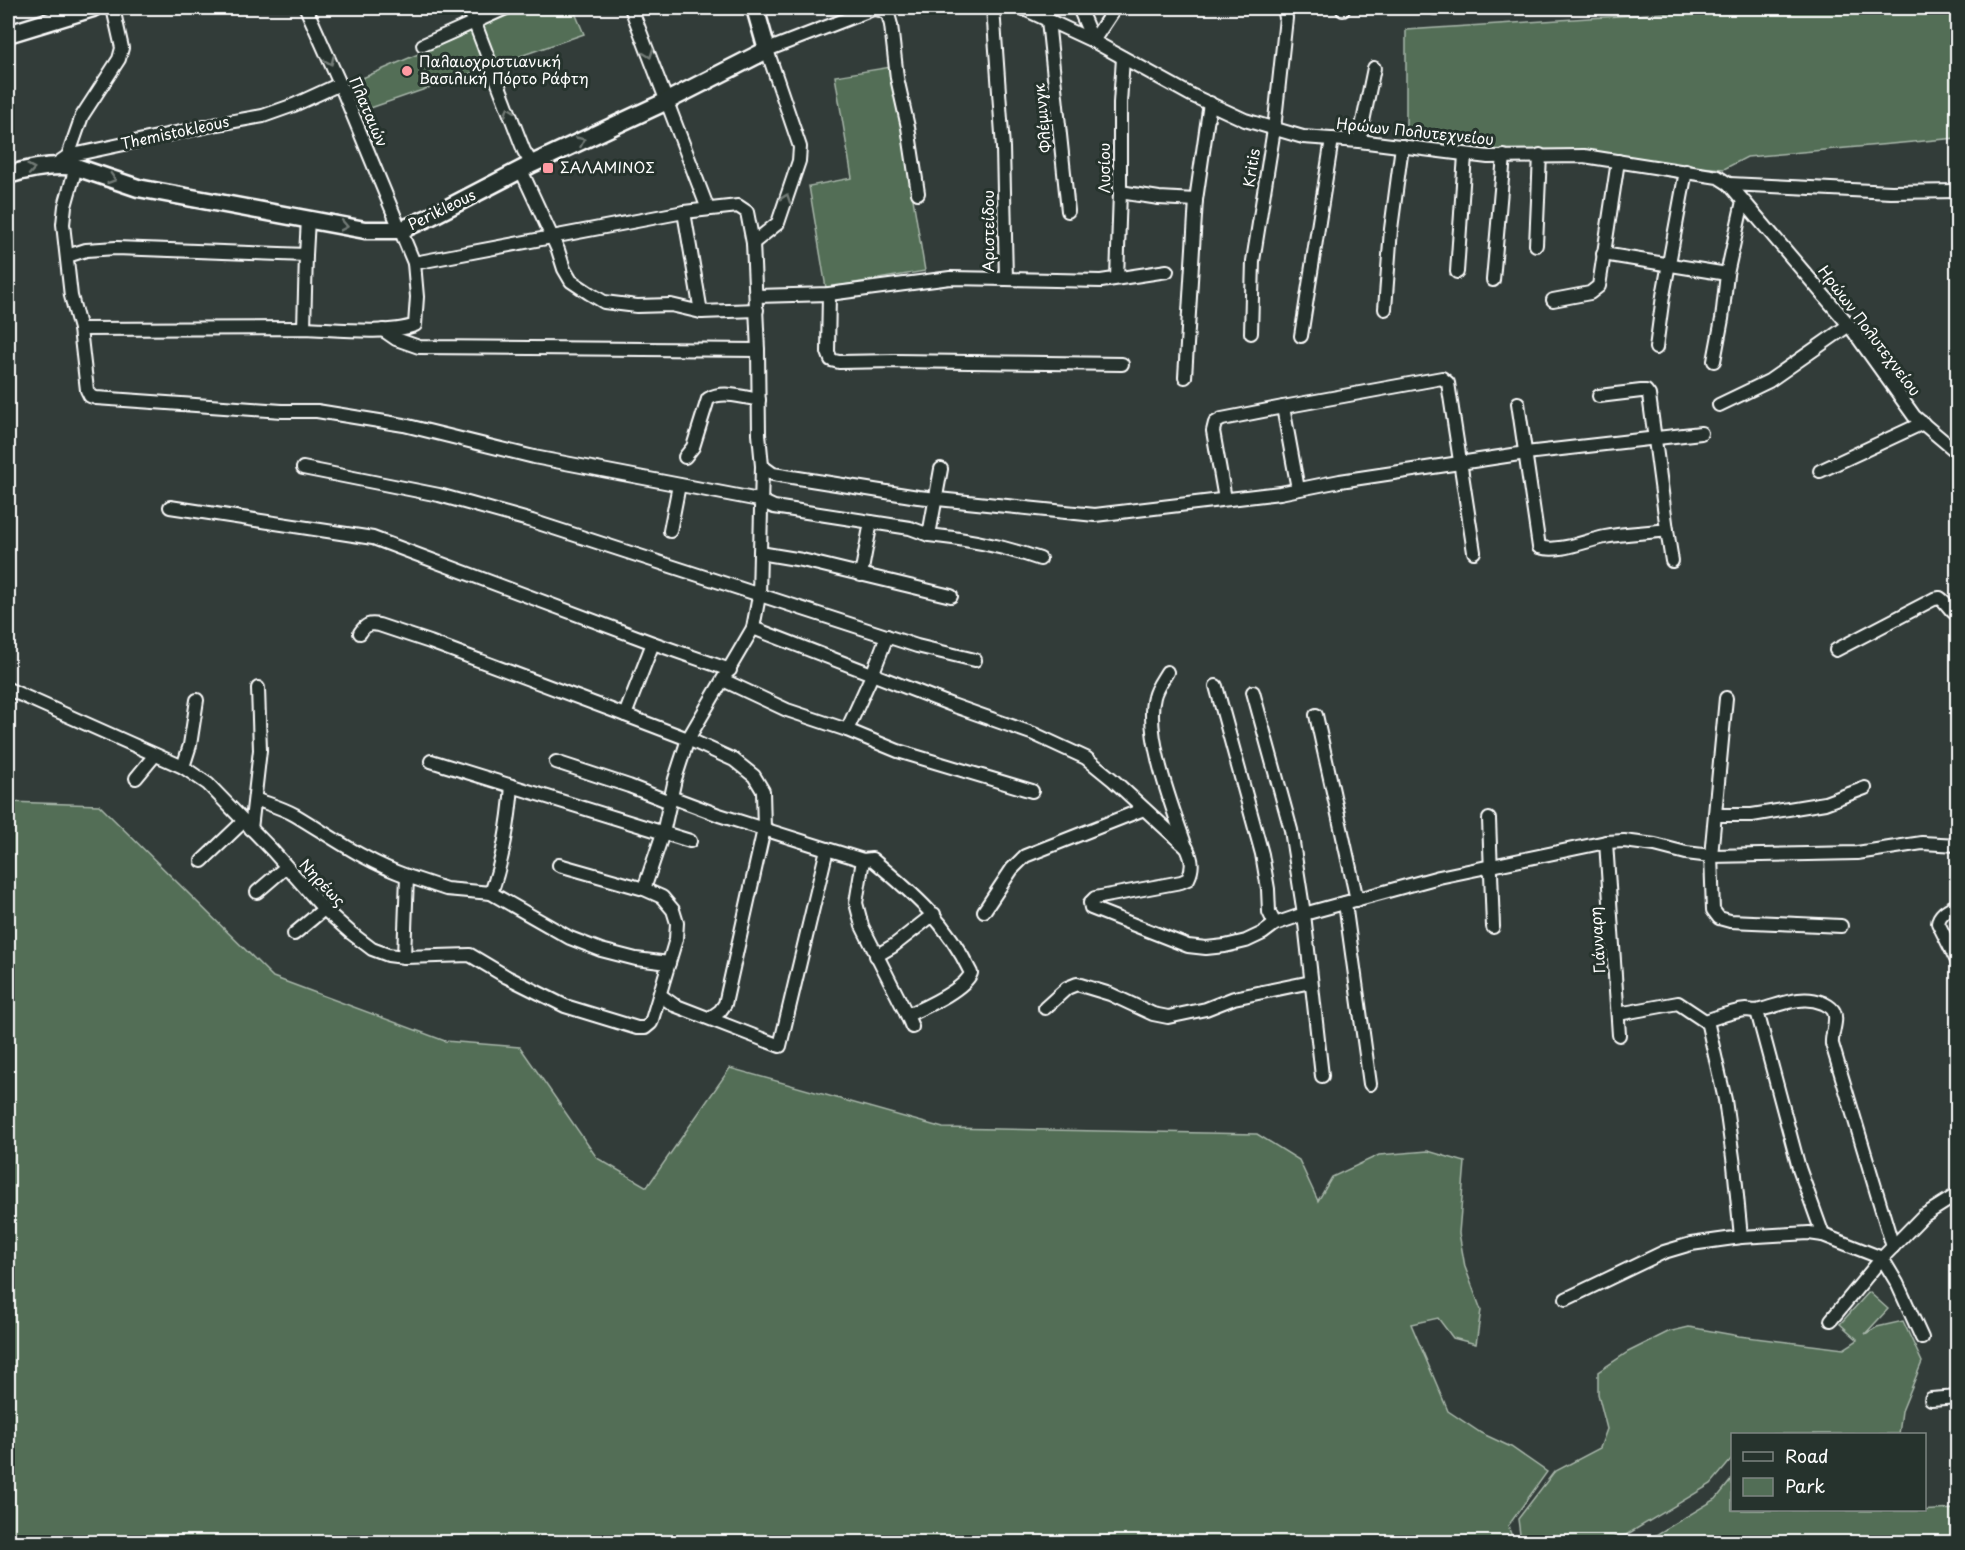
<svg xmlns="http://www.w3.org/2000/svg" width="1965" height="1550" viewBox="0 0 1965 1550" font-family="'Playpen Sans',sans-serif">
<style>
.green{fill:#526e56;stroke:#a8b6aa;stroke-width:1.5}
.lines{fill:none;stroke-linecap:round;stroke-linejoin:round}
.minor-casing{stroke:#fff;stroke-width:16}
.secondary-casing{stroke:#fff;stroke-width:21}
.minor{stroke:#26332d;stroke-width:12}
.secondary{stroke:#26332d;stroke-width:16}
.oneway{stroke:#727a76}
.poi-dot{fill:#ff9aa2;stroke:#26332d;stroke-width:2}
.labels{text-anchor:middle;stroke-width:6;stroke-linejoin:round;paint-order:stroke}
.poi-label{font-size:15px;fill:#fff;stroke:#26332d;text-anchor:start}
.street-label{font-size:15px;fill:#fff;stroke:#26332d}
</style>
<rect width="100%" height="100%" fill="#323c39"/>
<filter id="ink" filterUnits="userSpaceOnUse"><feTurbulence type="fractalNoise" baseFrequency=".0167" numOctaves="2"/><feDisplacementMap in="SourceGraphic" scale="12" xChannelSelector="R" yChannelSelector="G"/><feConvolveMatrix kernelMatrix="1 2 1 2 8 2 1 2 1" color-interpolation-filters="sRGB"/></filter>
<g filter="url(#ink)">
<g class="green">
<polygon points="525,8 573,8 584,34 356,113 344,86"/>
<polygon points="1741,8 1957,8 1957,138 1747,157 1724,169 1459,147 1406,136 1406,30"/>
<polygon points="891,67 925,271 826,288 809,186 852,178 835,76"/>
<polygon points="8,802 99,805 273,977 445,1041 520,1047 597,1158 647,1187 730,1068 943,1128 1257,1134 1299,1160 1318,1201 1332,1177 1379,1155 1428,1151 1465,1162 1459,1233 1465,1267 1481,1310 1476,1344 1453,1338 1438,1318 1411,1324 1448,1411 1481,1433 1511,1447 1547,1472 1508,1526 1514,1542 8,1542"/>
<polygon points="1869,1292 1888,1309 1865,1334 1877,1327 1903,1321 1922,1362 1902,1411 1899,1434 1732,1434 1732,1459 1711,1484 1626,1535 1592,1542 1521,1542 1518,1519 1554,1472 1600,1448 1607,1429 1598,1394 1598,1372 1628,1352 1668,1332 1689,1327 1739,1336 1844,1349 1858,1340 1840,1324"/>
<polygon points="1732,1479 1732,1510 1915,1511 1957,1509 1957,1540 1946,1542 1644,1542 1716,1499"/>
</g>
<g class="lines">
<defs>
<g id="minor">
<polyline points="469,8 524,151 532,164"/>
<polyline points="631,8 708,209"/>
<polyline points="1022,8 1093,41 1191,95 1245,120 1303,137 1359,141 1488,157 1584,156 1718,177 1729,184 1849,325 1914,416 1958,453"/>
<polyline points="1079,8 1093,41"/>
<polyline points="1343,8 1343,10"/>
<polyline points="1435,8 1449,8"/>
<polyline points="1048,20 1068,211"/>
<polyline points="1093,41 1115,8"/>
<polyline points="423,45 506,8"/>
<polyline points="1359,141 1374,68"/>
<polyline points="68,156 82,116 119,59 122,48 113,8"/>
<polyline points="55,165 68,156 218,124 263,116 294,105 340,84"/>
<polyline points="76,167 65,206 63,224 71,296 80,329 87,390 90,396 96,398 282,411 317,411 404,425 534,457 759,500 774,507 910,528 929,535"/>
<polyline points="521,170 558,250 564,269 571,281 589,293 604,302 637,306 671,305 701,312 757,310"/>
<polyline points="1729,184 1891,192 1958,191"/>
<polyline points="1120,192 1159,198 1196,200"/>
<polyline points="684,212 701,312"/>
<polyline points="753,243 778,223 799,161 800,147 767,50 873,9 881,10 888,14 891,25 897,78 908,127 918,193"/>
<polyline points="1536,245 1540,155"/>
<polyline points="1603,254 1727,274"/>
<polyline points="67,256 86,250 116,248 306,255 308,219"/>
<polyline points="414,263 684,212 738,206 747,212 753,243 758,350 759,434 762,466 759,596 753,628 688,739 675,779 663,833 644,889"/>
<polyline points="1457,272 1465,155"/>
<polyline points="1117,278 1120,192 1120,103 1123,58"/>
<polyline points="1006,279 1101,281 1167,271"/>
<polyline points="1493,280 1504,156"/>
<polyline points="829,294 828,352 831,360 839,362 896,361 1122,364"/>
<polyline points="757,296 829,294 950,278 1006,279 1003,148 993,8"/>
<polyline points="1553,300 1590,293 1599,286 1618,161"/>
<polyline points="1385,309 1391,229 1402,146"/>
<polyline points="304,328 306,255"/>
<path d="M80 329C155 329 231 328 306 328 335 329 389 335 415 325L417 297 414 263 340 84 306 8"/>
<polyline points="383,330 396,339 419,347 758,350"/>
<polyline points="1251,333 1253,261 1274,129 1286,18 1284,8"/>
<polyline points="1301,336 1332,139"/>
<polyline points="1656,348 1663,296 1686,171"/>
<polyline points="1714,361 1722,319 1727,274 1743,201"/>
<polyline points="1185,377 1196,200 1210,103"/>
<path d="M1518 403 1539 547C1560 553 1584 541 1605 537 1625 533 1646 533 1667 530L1649 395 1646 391H1641L1599 396"/>
<polyline points="1719,405 1769,381 1849,325"/>
<polyline points="1283,407 1442,378 1448,383 1474,552"/>
<path d="M685 457 693 447 708 399C722 390 743 397 759 400"/>
<polyline points="762,466 773,474 918,497 1095,515 1280,493 1340,481 1526,453 1701,433"/>
<polyline points="303,468 439,495 532,521 917,646 975,660"/>
<path d="M941 469 929 535C968 539 1003 546 1040 559"/>
<polyline points="1820,471 1923,423"/>
<polyline points="1225,499 1213,431 1215,423 1222,419 1283,407 1298,489"/>
<polyline points="170,507 373,538 653,643 730,670"/>
<polyline points="1667,530 1672,561"/>
<polyline points="670,531 679,485"/>
<polyline points="760,553 802,560 951,596"/>
<polyline points="861,575 871,522"/>
<path d="M753 628 952 705 1034 734 1086 758 1113 780 1187 848C1192 859 1194 867 1188 879L1181 882 1095 898 1090 903 1091 908 1188 946 1206 948 1225 946 1246 941 1263 933 1275 924 1304 914 1439 877 1606 842 1624 841 1655 845 1686 853 1711 856 1857 853 1922 843 1958 845"/>
<path d="M360 633C366 624 370 623 379 625L430 642 625 715 653 643"/>
<path d="M1836 650 1934 599 1940 598C1948 603 1949 611 1958 615"/>
<path d="M1167 672C1163 679 1156 688 1154 697 1144 735 1173 809 1186 847"/>
<polyline points="723,680 787,710 847,730 898,751 1032,791"/>
<polyline points="1216,686 1262,854 1268,889 1269,912 1275,924"/>
<polyline points="8,689 183,767 208,784 272,850 324,909 351,933 372,949 388,955 404,957 470,955 507,977 565,1006 637,1028 645,1028 651,1023 676,939 677,923 673,910 662,897 644,889 559,865"/>
<polyline points="1253,692 1291,830 1304,914 1322,1076"/>
<polyline points="1726,698 1711,856 1713,910 1719,918 1730,921 1841,926"/>
<polyline points="625,715 688,739 734,760 754,776 763,791 764,829 725,1004 720,1011 710,1018"/>
<polyline points="1316,715 1357,900"/>
<polyline points="847,730 872,675 887,636"/>
<polyline points="431,761 690,841"/>
<polyline points="556,762 629,786 670,802"/>
<polyline points="183,767 190,745 197,700"/>
<polyline points="136,778 155,755"/>
<path d="M255 799C268 804 283 808 295 815 332 837 366 862 407 876"/>
<polyline points="1715,815 1752,815 1825,803 1865,788"/>
<polyline points="1489,819 1493,927"/>
<polyline points="251,829 260,750 258,688"/>
<polyline points="1606,842 1619,1035"/>
<path d="M827 849 863 860 856 903 862 926 906 1013H912C927 1006 965 989 971 973 946 921 915 895 872 859L863 860"/>
<polyline points="202,861 244,821"/>
<polyline points="257,892 286,867"/>
<path d="M491 893C504 857 509 823 512 786"/>
<polyline points="1345,903 1370,1084"/>
<path d="M1958 904C1949 909 1939 913 1938 923L1958 963"/>
<polyline points="984,911 1012,869 1025,856 1144,809"/>
<polyline points="294,934 324,909"/>
<polyline points="876,956 893,946 934,914"/>
<polyline points="404,957 407,876 446,889 491,893 570,938 601,950 636,959 669,963"/>
<polyline points="660,995 674,1005 780,1046 827,849 719,815 671,797"/>
<polyline points="1045,1008 1067,988 1077,984 1110,994 1153,1014 1168,1017 1206,1009 1234,998 1311,982"/>
<polyline points="1757,1011 1799,1168 1823,1235"/>
<polyline points="906,1013 912,1027"/>
<polyline points="1618,1014 1678,1003 1705,1021 1708,1025 1725,1100 1734,1165 1741,1237"/>
<path d="M1705 1021C1718 1017 1732 1011 1746 1010 1751 1010 1755 1012 1760 1010 1781 1005 1801 994 1823 1003 1827 1005 1832 1007 1834 1012 1838 1021 1831 1034 1832 1044L1893 1247"/>
<polyline points="1566,1299 1664,1252 1691,1244 1741,1237 1809,1233 1823,1235 1882,1258 1897,1283 1922,1338"/>
<polyline points="1831,1320 1882,1258 1923,1216 1958,1194"/>
<polyline points="1931,1399 1958,1397"/>
</g>
<g id="secondary">
<polyline points="8,34 93,8"/>
<path d="M8 175C31 168 52 164 76 167L138 188 365 230H401L430 217 532 164 667 101 767 50 755 8"/>
</g>
</defs>
<use href="#minor" class="minor-casing"/>
<use href="#secondary" class="secondary-casing"/>
<use href="#minor" class="minor"/>
<use href="#secondary" class="secondary"/>
</g>
<defs><path id="oneway-chevron" d="M-2-3.5L2.5 0L-2 3.5" fill="none" stroke-width="1.6" stroke-linecap="round" stroke-linejoin="round" transform="scale(1.5)"/></defs>
<g class="oneway">
<use href="#oneway-chevron" transform="translate(649 54) rotate(69)"/>
<use href="#oneway-chevron" transform="translate(330 61) rotate(66)"/>
<use href="#oneway-chevron" transform="translate(509 111) rotate(-111)"/>
<use href="#oneway-chevron" transform="translate(581 141) rotate(-25)"/>
<use href="#oneway-chevron" transform="translate(31 169) rotate(-10)"/>
<use href="#oneway-chevron" transform="translate(112 179) rotate(18)"/>
<use href="#oneway-chevron" transform="translate(786 198) rotate(-71)"/>
<use href="#oneway-chevron" transform="translate(344 226) rotate(11)"/>
</g>
</g>
<g class="poi-dot">
<circle cx="407" cy="71" r="6"/>
<rect x="542" y="162" width="12" height="12" rx="3"/>
</g>
<g class="labels">
<g class="poi-label">
<text x="419" y="67">Παλαιοχριστιανική<tspan x="419" dy="17">Βασιλική Πόρτο Ράφτη</tspan></text>
<text x="560" y="173">ΣΑΛΑΜΙΝΟΣ</text>
</g>
<g class="street-label">
<text transform="translate(368 112) rotate(67)" y="5">Πλαταιών</text>
<text transform="translate(1043 118) rotate(-96)" y="5">Φλέμινγκ</text>
<text transform="translate(1415 132) rotate(6)" y="5">Ηρώων Πολυτεχνείου</text>
<text transform="translate(175 133) rotate(-12)" y="5">Themistokleous</text>
<text transform="translate(1105 168) rotate(-90)" y="5">Λυσίου</text>
<text transform="translate(1252 168) rotate(-81)" y="5">Kritis</text>
<text transform="translate(442 210) rotate(-26)" y="5">Perikleous</text>
<text transform="translate(989 231) rotate(-90)" y="5">Αριστείδου</text>
<text transform="translate(1869 331) rotate(53)" y="5">Ηρώων Πολυτεχνείου</text>
<text transform="translate(322 883) rotate(47)" y="5">Νηρέως</text>
<text transform="translate(1598 940) rotate(-94)" y="5">Γιάνναρη</text>
</g>
</g>
<rect width="1965" height="1550" fill="none" stroke="#26332d" stroke-width="30"/>
<rect x="15" y="15" width="1935" height="1520" fill="none" stroke="#fff" stroke-width="2" filter="url(#ink)"/>
<rect x="1731" y="1433" width="195" height="78" fill="#26332d" stroke="#7d8581" stroke-width="1.5"/>
<rect x="1743" y="1452" width="30" height="9" fill="#26332d" stroke="#7d8581" stroke-width="1.5"/>
<text x="1785" y="1463" font-size="18" fill="#ffffff">Road</text>
<rect x="1743" y="1478" width="30" height="18" fill="#526e56" stroke="#7d8581" stroke-width="1.5"/>
<text x="1785" y="1493" font-size="18" fill="#ffffff">Park</text>
</svg>
